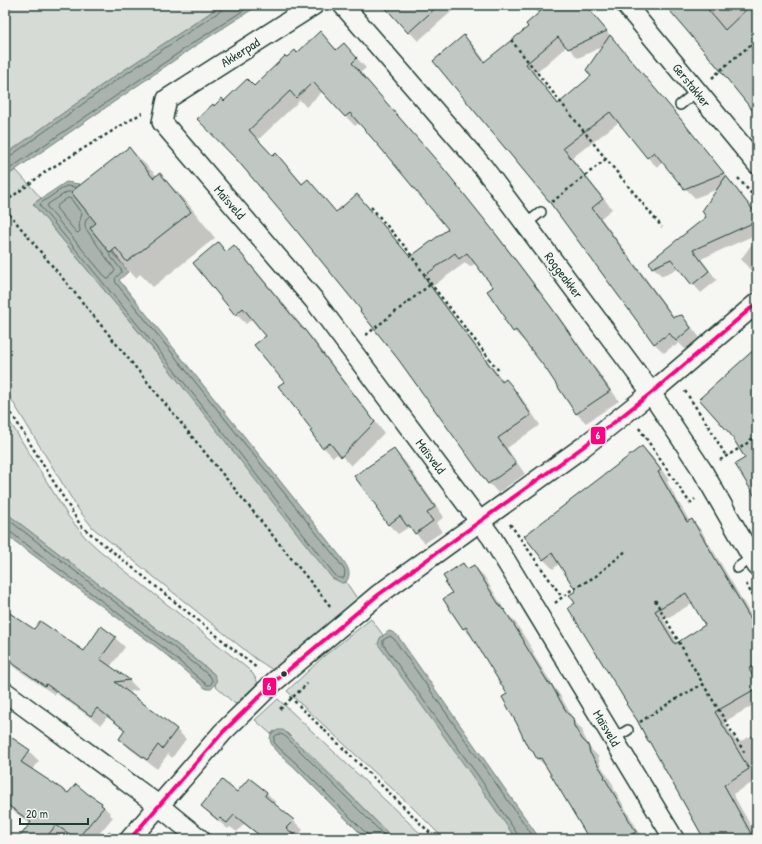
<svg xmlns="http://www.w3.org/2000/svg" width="762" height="844" viewBox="0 0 762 844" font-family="'Patrick Hand',sans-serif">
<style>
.green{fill:#d6dbd6;stroke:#7a8c85}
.water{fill:#aab3ae;stroke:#72847d}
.shadow{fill:#0003;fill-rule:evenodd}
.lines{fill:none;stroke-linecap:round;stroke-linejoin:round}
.shore{stroke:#576c65;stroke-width:1}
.building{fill:#c1c8c3;stroke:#1f3d34;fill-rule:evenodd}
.lane-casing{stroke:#1f3d34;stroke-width:12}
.street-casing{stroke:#1f3d34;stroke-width:22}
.path{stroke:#1f3d34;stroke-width:2.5;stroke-dasharray:3 3;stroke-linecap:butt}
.lane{stroke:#f6f6f2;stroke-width:9}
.street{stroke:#f6f6f2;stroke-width:19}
.bus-1-casing{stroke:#f6f6f2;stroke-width:7}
.bus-1{stroke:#ff0080;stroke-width:4}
.bus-dot{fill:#1f3d34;stroke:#f6f6f2;stroke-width:1.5}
.labels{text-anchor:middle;stroke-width:3;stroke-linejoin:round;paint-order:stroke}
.street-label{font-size:13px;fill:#1f3d34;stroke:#f6f6f2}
.line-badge{stroke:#f6f6f2;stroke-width:1.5}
.badge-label{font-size:11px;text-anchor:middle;font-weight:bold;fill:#fff}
</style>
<rect width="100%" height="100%" fill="#f6f6f2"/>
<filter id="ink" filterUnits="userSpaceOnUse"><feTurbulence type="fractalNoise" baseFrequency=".025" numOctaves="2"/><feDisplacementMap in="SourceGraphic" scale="8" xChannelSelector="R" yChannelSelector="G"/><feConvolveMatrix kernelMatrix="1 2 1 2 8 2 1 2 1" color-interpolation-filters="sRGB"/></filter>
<g filter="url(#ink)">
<g class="green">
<polygon points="5,5 222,5 109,80 5,155"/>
<polygon points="16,170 41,198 33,204 157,354 342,583 346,582 358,600 273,670 256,659 93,528 78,509 5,389 5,177"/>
<polygon points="5,414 68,516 85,537 99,550 247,668 253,674 258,683 235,704 215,686 216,682 214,674 179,646 5,512"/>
<polygon points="371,619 383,635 380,638 516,839 444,839 412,807 287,691 324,656"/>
<polygon points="278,699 403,817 426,839 394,839 306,750 274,731 271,734 255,720"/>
</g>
<g class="water">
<polygon points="222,5 259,5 195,46 5,177 5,155 109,80"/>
<path d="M66 182 79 184 103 218 94 225 128 272 119 280 341 557C346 565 353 572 346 582L342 583 332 578 157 354 33 204Z"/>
<path d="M5 512 179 646 214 674C218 680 217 684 211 689H208L205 688 158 648 5 534Z"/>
<polygon points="389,631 392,632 397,635 540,839 516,839 475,780 378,644 380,638"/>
<polygon points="278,730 283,730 288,734 394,839 366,839 294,767 275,750 271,743 270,739 271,734"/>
</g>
<g class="shadow">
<polygon points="384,5 459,5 418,41"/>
<path d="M532 5H585L688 128 757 214V234L701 259 717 280 701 293 679 268 662 276 653 267 708 217 718 189 695 198 685 188 663 162 657 167 648 158 619 122 572 158 612 209 601 218 675 318 681 316 691 326 700 338 686 350 679 343 674 347 673 346 664 353 654 343 464 36 474 46 486 62 529 27 539 14ZM567 46 578 58 604 46 592 76 559 104 535 74Z"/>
<polygon points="666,5 757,5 757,115 715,63"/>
<path d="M329 42 337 50 353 54 366 68 360 73 453 180 501 240 560 318 619 401 586 423 577 414 546 368 525 340 524 341 514 331 507 317 494 287 476 263 470 267 465 263 433 286 443 302 504 382 506 380 521 397 540 425 507 448 525 474 498 493 489 483 214 107 254 87 286 59ZM322 92 355 126 360 122 449 229 411 258 367 205 357 195 336 213 303 184 285 164 273 157 258 140 300 100 306 107Z"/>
<polygon points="129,148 157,176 160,174 185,200 215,238 153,287 140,274 136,278 110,252 97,223"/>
<polygon points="757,237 757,278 741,259"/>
<polygon points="218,243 227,252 234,246 244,256 308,333 314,340 384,433 351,466 339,453 333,457 323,447 312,432 313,430 267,337 252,319 246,324 236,314"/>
<path d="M642 447 652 456 669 480 667 482 690 522 692 520 701 530 757 625V703L724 722 737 743 757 733V780L733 794 757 837V839H705L576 603 577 591 559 564 553 569 543 559ZM693 603 706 626 678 644 664 620Z"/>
<polygon points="394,450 404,460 444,517 436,523 442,532 425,543 409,527 398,534 389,525"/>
<polygon points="463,565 468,569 474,566 484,576 507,614 514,620 534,652 533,654 556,690 560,695 575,722 582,729 584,736 591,749 598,756 600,764 614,786 613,787 643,839 601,839 548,769 538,759 508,694 474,639 463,628"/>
<polygon points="5,611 35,631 84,652 115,638 125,647 110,667 130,681 139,690 125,692 176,729 186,739 172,758 168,754 157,769 130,749 120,739 126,731 107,717 101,725 56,693 55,695 5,661"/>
<polygon points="5,734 29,751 39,761 32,770 68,795 101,804 111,814 110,815 113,817 95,839 19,839 31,824 13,811 5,803"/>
<polygon points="249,779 267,793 276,803 275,805 293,820 303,830 296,838 298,839 263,839 244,824 237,832 230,827 228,829 212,816 202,806 238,793"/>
</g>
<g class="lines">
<g class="shore">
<polyline points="5,157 9,157 112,83 222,10 224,8 224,5"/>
<polyline points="5,172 193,43 252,5"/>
<path d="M75 187 66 186 41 203 40 206 160 352 335 575 339 578H344L345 571 337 559 116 283C113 276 120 276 122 271L109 254"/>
<path d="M70 192H67L48 204 47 207 107 279H109L114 272 115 270 86 229C84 224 85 220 89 216"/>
<polygon points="68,198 71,199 82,214 79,223 80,231 78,233 76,232 56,208 57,206"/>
<polyline points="5,517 176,649 210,676 212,680 212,683 210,685 207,685 160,645 22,541 9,531 5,531"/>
<path d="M369 839 367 834 297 764 278 747 274 742V739L275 736C279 733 282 734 286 737L388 839"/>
<polyline points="519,839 518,835 479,777 383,644 383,640 390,636 394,639 535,839"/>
</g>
</g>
<g class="building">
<polygon points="383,5 439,5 408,33"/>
<polygon points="548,5 585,5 607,31 568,49 558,37 526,64 558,104 591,76 586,70 610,35 679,117 724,173 684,189 654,152 647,158 610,112 563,148 603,199 592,208 673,317 682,315 691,328 676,341 669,333 663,338 663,337 654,344 548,200 433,61 464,35 484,62 528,27 526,24"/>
<polygon points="665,5 704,5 725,30 751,5 757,5 757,116 715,64"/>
<path d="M320 31 336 50 344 43 357 58 352 63 444 169 492 229 551 307 610 391 576 414 546 369 516 330 513 332 504 319 505 317 487 291 493 287 467 253 459 259 455 253 424 276 434 291 502 382 506 379 512 386 531 415 498 438 516 464 488 484 398 359 360 311 361 310 287 219 237 160 197 119 213 104 214 106 222 98 224 101 247 79 254 86 285 56 287 57 295 50 297 53ZM313 82 345 117 350 113 378 145 448 229 410 257 357 194 336 212 308 179 302 184 276 153 273 156 249 130 290 91 296 98Z"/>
<polygon points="129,147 153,178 160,173 191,212 127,262 116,248 110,253 90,228 96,223 71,192"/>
<polygon points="726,176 757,215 757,221 693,250 709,271 692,285 671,259 652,268 649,262 706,217 702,211"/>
<polygon points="218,242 226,252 234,245 303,329 304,329 375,422 341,457 330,443 322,448 310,431 312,430 278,386 284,382 254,345 266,336 243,308 235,315 193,263"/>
<polygon points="757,347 757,500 735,464 745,458 731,435 699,399"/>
<path d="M642 446 661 470 658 472 687 522 692 519 757 630V664L749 669 757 684V688L715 712 749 769 724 785 754 839H704L649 741H648L637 720 626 704 627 703 568 608 575 603 569 595 576 591 552 553 543 560 524 536ZM686 593 705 625 675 644 655 611Z"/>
<polygon points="394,449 435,507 427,513 433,521 415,534 409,525 407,526 400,516 388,525 376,508 377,507 354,476"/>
<polygon points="463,563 467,569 474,565 498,603 503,610 504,609 524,641 524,643 549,684 551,684 567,713 573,718 574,726 582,739 588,745 590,753 605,776 604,777 636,832 623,839 589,839 541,758 537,759 532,750 527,746 517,724 502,697 507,694 466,627 463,629 443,599 452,593 445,583 447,582 443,576"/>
<polygon points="5,610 34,629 40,621 84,651 101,626 116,637 100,659 130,680 115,682 177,729 162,749 158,745 147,760 119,739 125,730 97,708 91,716 46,684 45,686 5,658"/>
<polygon points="5,733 30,750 21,762 68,793 76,784 88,794 102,803 101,805 104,807 77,839 56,825 45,839 18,839 31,822 5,803"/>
<polygon points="249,778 267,792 265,796 294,820 286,828 299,839 264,839 234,815 227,823 220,818 218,820 201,806 222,780 237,792"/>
</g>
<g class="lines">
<defs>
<g id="lane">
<polyline points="680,105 697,91"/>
<polyline points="526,224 541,212"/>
<polyline points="737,568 754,556"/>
<polyline points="613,739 628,730"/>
</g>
<g id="street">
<polyline points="314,5 167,99 162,122 314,300 492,538 674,839"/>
<polyline points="343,5 483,167 645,384 702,470 757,566"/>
<polyline points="626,5 757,164"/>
<polyline points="5,692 158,805 200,839"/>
<polyline points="130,839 223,732 274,682 378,595 583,447 651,393 757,303"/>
</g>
</defs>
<use href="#lane" class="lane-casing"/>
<use href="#street" class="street-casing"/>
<g class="path">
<polyline points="511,40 606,159 662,227"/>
<polyline points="712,78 732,60 757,40"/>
<polyline points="738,178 757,200"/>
<polyline points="5,202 48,170 142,113"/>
<polyline points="552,202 606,159"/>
<polyline points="371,207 406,248 431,284 499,371"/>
<polyline points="5,209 74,292 331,607"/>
<polyline points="366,335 431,284"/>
<polyline points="685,391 709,427 726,456"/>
<polyline points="5,403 81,526 258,669"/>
<polyline points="639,428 690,503 695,499"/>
<polyline points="720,460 745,445 757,434"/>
<polyline points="510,524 562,597"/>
<polyline points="746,584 757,603"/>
<polyline points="655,600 703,684 746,755"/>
<polyline points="555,603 570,591 596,576 627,550"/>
<polyline points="290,697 411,814 436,839"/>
<polyline points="280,709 307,684"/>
<polyline points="640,722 674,700 703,684"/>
<polyline points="104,839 110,832"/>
</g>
<use href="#lane" class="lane"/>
<use href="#street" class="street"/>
<defs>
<polyline id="bus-1" points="130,839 223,732 274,682 378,595 583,447 651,393 757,303"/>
</defs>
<use href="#bus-1" class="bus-1-casing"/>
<use href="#bus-1" class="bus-1"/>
</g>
</g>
<circle class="bus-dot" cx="284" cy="674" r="3.5"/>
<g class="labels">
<g class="street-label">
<text transform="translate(240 52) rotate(-32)" y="5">Akkerpad</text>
<text transform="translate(692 85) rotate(51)" y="5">Gerstakker</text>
<text transform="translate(230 202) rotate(49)" y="5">Maïsveld</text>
<text transform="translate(564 275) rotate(53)" y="5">Roggeakker</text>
<text transform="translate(431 456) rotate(53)" y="5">Maïsveld</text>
<text transform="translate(607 728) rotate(59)" y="5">Maïsveld</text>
</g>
</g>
<g class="line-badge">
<rect x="590" y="426" width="16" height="19" rx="4" fill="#ff0080"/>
<rect x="262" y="677" width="15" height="19" rx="4" fill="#ff0080"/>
</g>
<g class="badge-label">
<text x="598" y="439">6</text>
<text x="269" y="690">6</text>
</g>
<rect width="762" height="844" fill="none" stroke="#f6f6f2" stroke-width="20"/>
<rect x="10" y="10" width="742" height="824" fill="none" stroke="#1f3d34" stroke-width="1.5" filter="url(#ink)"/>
<path d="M20 818v6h68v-6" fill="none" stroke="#1f3d34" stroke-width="2"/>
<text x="26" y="818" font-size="12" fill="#1f3d34" stroke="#f6f6f2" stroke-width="3" paint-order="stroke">20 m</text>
</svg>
